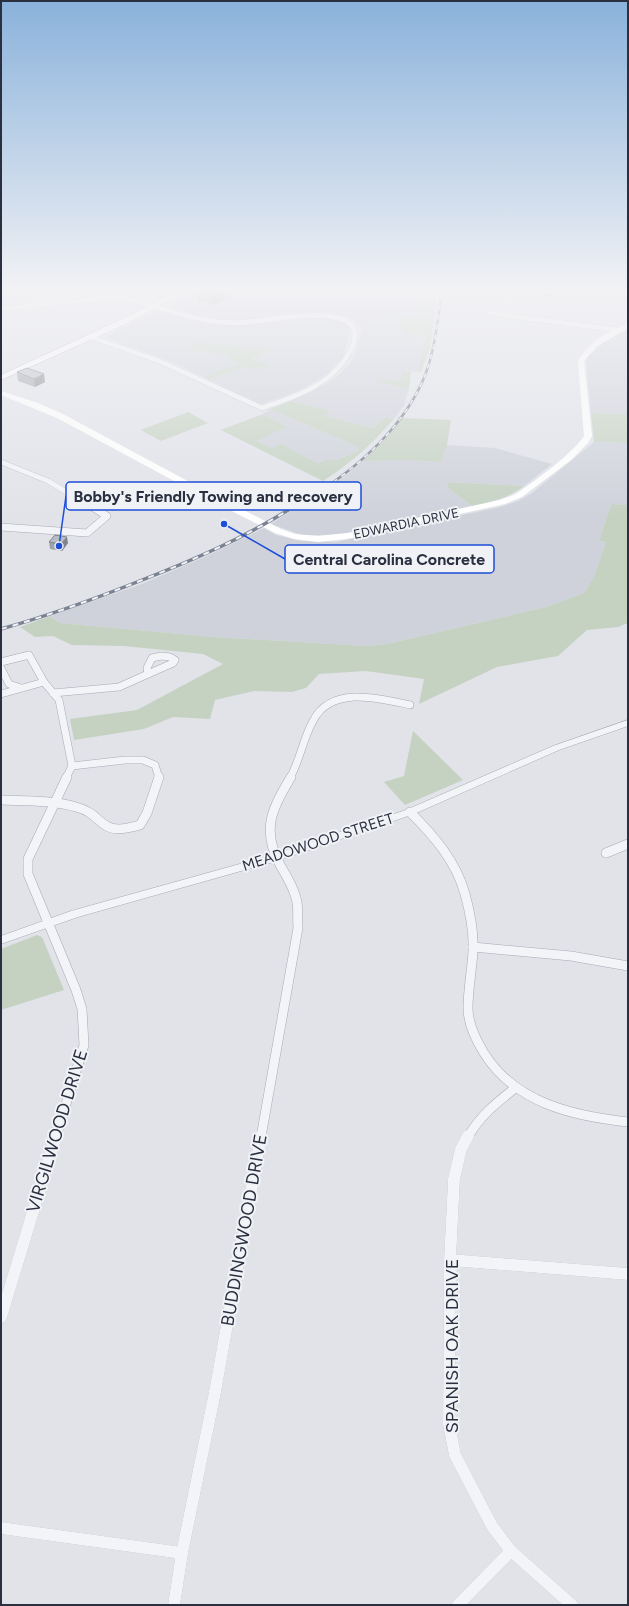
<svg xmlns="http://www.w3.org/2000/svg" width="629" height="1606" viewBox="0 0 629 1606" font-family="Figtree,sans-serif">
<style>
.built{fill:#cfd2db}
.green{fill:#c5d2c2}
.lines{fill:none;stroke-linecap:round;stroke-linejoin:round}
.minor-far3-casing{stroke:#a6aab3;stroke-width:5.5}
.minor-far2-casing{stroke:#a6aab3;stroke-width:8}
.minor-far1-casing{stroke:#a6aab3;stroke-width:10}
.minor-casing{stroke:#a6aab3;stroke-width:12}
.tertiary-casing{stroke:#a6aab3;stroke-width:1}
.primary-casing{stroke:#a1a7b4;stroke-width:1}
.minor-far3{stroke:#f3f4f7;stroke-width:5}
.minor-far2{stroke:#f3f4f7;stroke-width:7}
.minor-far1{stroke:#f3f4f7;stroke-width:9}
.minor{stroke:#f3f4f7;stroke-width:12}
.tertiary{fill:#f3f4f7;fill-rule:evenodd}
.secondary{fill:#fff;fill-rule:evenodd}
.primary{fill:#fff;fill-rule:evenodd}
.rail-far1-casing{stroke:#7b8292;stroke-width:2.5}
.rail-casing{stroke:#7b8292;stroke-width:3.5}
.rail-far1{stroke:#f0f2f6;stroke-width:1.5;stroke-dasharray:5;stroke-linecap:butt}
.rail{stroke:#f0f2f6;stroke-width:2;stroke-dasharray:6;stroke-linecap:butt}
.wall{fill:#9ea2a9}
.shaded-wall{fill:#81848a}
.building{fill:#b8bcc5;stroke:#81848a}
.labels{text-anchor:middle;stroke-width:4;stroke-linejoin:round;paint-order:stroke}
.far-street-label{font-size:13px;fill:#2a3040;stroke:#f0f2f6}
.street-label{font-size:15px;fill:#2a3040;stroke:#f0f2f6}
.near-street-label{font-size:18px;fill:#2a3040;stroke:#f0f2f6}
.leader{fill:none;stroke:#1d4ed8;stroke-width:1.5}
.callout-dot{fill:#1d4ed8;stroke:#f0f2f6;stroke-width:1.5}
.callout{fill:#f0f2f6;stroke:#1d4ed8;stroke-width:1.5}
.callout-label{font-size:16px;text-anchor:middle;font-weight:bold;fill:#2a3040}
</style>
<rect width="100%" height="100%" fill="#e1e3e9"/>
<g class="built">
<polygon points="193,292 318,292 318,296 327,297 338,293 349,292 372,296 388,292 425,292 421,317 397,316 426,334 417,372 402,371 400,381 380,380 378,382 409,389 404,405 394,419 386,417 373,428 325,416 331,411 290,401 326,384 340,374 350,363 356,351 361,332 361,327 354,321 345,317 322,313 245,320 221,320 197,316 167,307"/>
<polygon points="159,311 190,320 218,324 244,325 312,318 328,318 343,322 347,324 350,331 343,357 327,374 298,391 261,404 209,380 244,367 257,370 271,365 253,359 273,349 233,345 226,346 214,352 223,354 238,364 203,377 169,361 106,338 107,336"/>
<polygon points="628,328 628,414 591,413 586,363 587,357 604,343"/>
<polygon points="270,409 356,446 359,449 358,451 337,460 326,460 317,463 282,444 272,448 257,441 287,427 263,414"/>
<polygon points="594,442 628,443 628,505 611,504 599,541 606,542 594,577 584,593 546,607 387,644 366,646 214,637 60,623 50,616 142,584 207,556 264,528 276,535 301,541 336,542 500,507 518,501 532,493"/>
<polygon points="447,445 495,448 552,464 524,486 447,482 448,488 472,506 343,534 328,535 302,535 271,524 348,474 363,461 404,460 441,462"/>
</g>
<g class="green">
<polygon points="425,292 438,292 430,349 421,372 417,372 426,335 405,334 397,316 421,317"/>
<polygon points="194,343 274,348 253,359 271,365 257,370 244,367 209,380 203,377 237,364 223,354 187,349"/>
<polygon points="402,371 411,372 409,389 378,382 380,380 400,381"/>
<path d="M290 401 331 411 325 416 373 428 386 417 394 419C373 443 350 464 323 481L221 430 263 414 287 427 257 441 272 448 282 444 317 463 326 460H337L358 451 359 449 356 446 270 409Z"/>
<polygon points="188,412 208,423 161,441 141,430"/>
<polygon points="591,413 628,414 628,443 594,442"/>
<polygon points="402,418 451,420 447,445 441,462 404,460 363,461 383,441"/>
<path d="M447 482 524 486C509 498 490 502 472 506L448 488Z"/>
<polygon points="611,504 628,505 628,623 618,627 587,630 558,656 497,667 419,704 424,679 366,671 319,674 306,688 292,692 254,691 215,700 210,719 173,717 144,729 74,740 70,719 137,710 223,664 203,654 124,646 72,645 53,636 35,637 20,627 50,616 60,623 214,637 366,646 387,644 546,607 584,593 594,577 606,542 599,541"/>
<polygon points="413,731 463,780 405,805 384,782 404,776"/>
<polygon points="37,935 42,937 64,990 1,1010 1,949"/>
</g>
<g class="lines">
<defs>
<g id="minor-far3">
<path d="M1 309 114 297C150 302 182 318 218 322 231 323 244 323 257 321 284 318 385 298 346 358 327 387 293 397 262 408L159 361 91 337"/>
<polyline points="488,313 618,330"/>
<polyline points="1,462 48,481 85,503"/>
</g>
<g id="minor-far2">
<polyline points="1,527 87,533 107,516 84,502"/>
<polygon points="161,656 170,657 175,660 173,663 148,674 147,668 152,658"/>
<polyline points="1,662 29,655 44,682 59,700 72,766 66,778"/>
<polyline points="1,668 9,684 21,688"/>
<polyline points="53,693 119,687 148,674"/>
<polyline points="1,694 44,682"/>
<polyline points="72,766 125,760 143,760 155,765 159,778"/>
<path d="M290 778C300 760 303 739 313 721 331 685 379 698 410 705"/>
</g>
<g id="minor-far1">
<path d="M1 800C26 801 51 800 76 807 107 815 96 838 140 825L147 813 159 777"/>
<path d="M410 812C434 836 456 861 465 894 470 912 474 932 473 951 472 970 468 989 468 1008 468 1024 476 1040 484 1053 515 1103 573 1116 628 1122"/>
<polyline points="606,853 628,844"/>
<polyline points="473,947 571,956 628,966"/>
<polyline points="56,1137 84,1045 82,1009 76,990 28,874 28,859 67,777"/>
<path d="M261 1137 298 928C297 918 299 907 296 898 293 886 286 875 280 865 261 829 272 809 291 777"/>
<path d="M468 1137C479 1117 496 1103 514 1089"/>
</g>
<g id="minor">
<polyline points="468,1136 461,1149 454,1179 450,1260 449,1424 455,1455 492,1526 511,1551 572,1605"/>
<polyline points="450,1260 628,1274"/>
<polyline points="1,1317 56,1136"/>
<polyline points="1,1528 182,1553"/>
<polyline points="174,1605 182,1553 215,1392 261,1136"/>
<polyline points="458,1605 511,1551"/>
</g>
<polygon id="tertiary" points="628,720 628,726 559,750 414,814 280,860 78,917 1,944 1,936 71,911 272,855 406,810 553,746"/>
<polygon id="primary" points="175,292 184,292 126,324 1,380 1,375 120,320"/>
</defs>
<use href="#minor-far3" class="minor-far3-casing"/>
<use href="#minor-far2" class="minor-far2-casing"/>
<use href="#minor-far1" class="minor-far1-casing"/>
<use href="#minor" class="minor-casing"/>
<use href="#tertiary" class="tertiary-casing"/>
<use href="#primary" class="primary-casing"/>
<use href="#minor-far3" class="minor-far3"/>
<use href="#minor-far2" class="minor-far2"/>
<use href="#minor-far1" class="minor-far1"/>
<use href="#minor" class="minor"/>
<use href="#tertiary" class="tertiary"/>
<path class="secondary" d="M628 324V328L597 346 584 361 592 436 588 443 571 460 522 497 505 504 347 539 318 542 294 539 275 533 204 497 57 418 1 395V391L38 403 63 414 210 493 281 529 295 534 318 536 347 533 500 500C505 498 512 496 517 493 534 482 574 452 584 436L578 361C588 343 608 330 628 324Z"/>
<use href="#primary" class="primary"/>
<defs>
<g id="rail-far1">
<polyline points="531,292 551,295"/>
<path d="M299 503C311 495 324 489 335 481 374 453 413 413 428 367 436 343 438 317 442 292"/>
</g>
<path id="rail" d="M1 629C47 616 92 600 137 582 194 560 249 536 301 502"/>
</defs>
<use href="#rail-far1" class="rail-far1-casing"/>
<use href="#rail" class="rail-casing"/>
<use href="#rail-far1" class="rail-far1"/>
<use href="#rail" class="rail"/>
</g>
<g class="wall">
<polygon points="198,292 225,292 225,299 214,305 198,301 197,293"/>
<polygon points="17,372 45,382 35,387 18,381"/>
<polygon points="49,542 68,543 62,551 50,549"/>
</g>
<g class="shaded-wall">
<polygon points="222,292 225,292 225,299 214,305 213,297"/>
<polygon points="44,374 45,382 35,387 34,379"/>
<polygon points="67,537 68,543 62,551 61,544"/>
</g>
<g class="building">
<polygon points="198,292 222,292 213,297 197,293"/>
<polygon points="27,368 44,374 34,379 17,372"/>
<polygon points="55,535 67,537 61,544 49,542"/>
</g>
<linearGradient id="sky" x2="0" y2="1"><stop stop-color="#8ab2db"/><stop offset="0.56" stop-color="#f2f2f5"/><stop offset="1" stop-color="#f2f2f5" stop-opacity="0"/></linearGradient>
<rect width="629" height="517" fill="url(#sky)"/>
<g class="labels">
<g class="far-street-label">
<text transform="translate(406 523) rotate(-12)" y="5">EDWARDIA DRIVE</text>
</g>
<g class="street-label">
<text transform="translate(318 842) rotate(-18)" y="5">MEADOWOOD STREET</text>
</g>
<g class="near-street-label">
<text transform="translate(57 1131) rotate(-73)" y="6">VIRGILWOOD DRIVE</text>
<text transform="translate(244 1230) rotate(-80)" y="6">BUDDINGWOOD DRIVE</text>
<text transform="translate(452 1346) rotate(-90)" y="6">SPANISH OAK DRIVE</text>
</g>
</g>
<path class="leader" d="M59 546L66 496M224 524L285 559"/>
<g class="callout-dot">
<circle cx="59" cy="546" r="4"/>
<circle cx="224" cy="524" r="4"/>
</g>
<g class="callout">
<rect x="66" y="482" width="295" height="28" rx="4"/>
<rect x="285" y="545" width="209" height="28" rx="4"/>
</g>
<g class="callout-label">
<text x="213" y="502">Bobby's Friendly Towing and recovery</text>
<text x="389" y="565">Central Carolina Concrete</text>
</g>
<rect width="629" height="1606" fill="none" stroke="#2a3040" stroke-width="4"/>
</svg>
